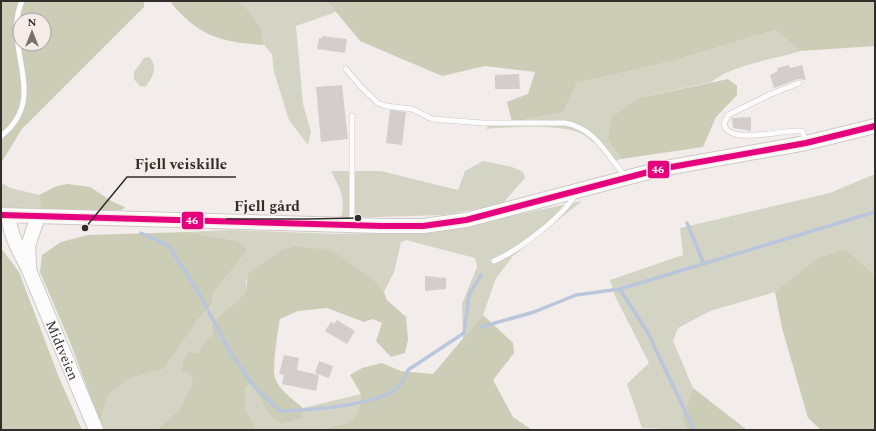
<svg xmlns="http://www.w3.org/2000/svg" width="876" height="431" viewBox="0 0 876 431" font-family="Spectral,serif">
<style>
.green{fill:#d3d4c4}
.forest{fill:#cbcdb7;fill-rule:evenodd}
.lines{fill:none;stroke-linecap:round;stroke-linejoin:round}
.stream{stroke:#b9c6db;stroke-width:3.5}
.building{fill:#d3cecc}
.service-casing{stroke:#cec9c7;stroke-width:6}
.secondary-casing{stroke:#cec9c7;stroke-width:16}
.service{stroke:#fdfcfc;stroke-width:5}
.secondary{stroke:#fdfcfc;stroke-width:14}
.bus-1-casing{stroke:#f6ebe7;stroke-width:9}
.bus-1{stroke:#e5007d;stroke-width:6}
.labels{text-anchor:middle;stroke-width:3.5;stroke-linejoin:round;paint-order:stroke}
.street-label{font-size:14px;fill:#312d2b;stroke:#f6ebe7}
.leader{fill:none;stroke:#312d2b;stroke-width:1.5}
.callout-dot{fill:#312d2b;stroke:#f6ebe7;stroke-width:1.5}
.callout-label{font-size:15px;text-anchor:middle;font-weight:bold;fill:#312d2b;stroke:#f6ebe7;stroke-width:3.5;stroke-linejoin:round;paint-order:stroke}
.line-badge{stroke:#f6ebe7;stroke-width:1.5}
.badge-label{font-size:11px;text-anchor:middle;font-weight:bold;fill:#fff}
</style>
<rect width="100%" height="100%" fill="#f2ecea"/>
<g class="green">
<polygon points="236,1 327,1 336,12 296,26 303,104 311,132 308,145 289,120 274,72 272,54 264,45 261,27 246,8"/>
<path d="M775 30 801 51C774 59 733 65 711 82L639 98 608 140 621 159 610 162C603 151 595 142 584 135 565 123 509 127 486 129L490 122H512L563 113 577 83 669 62Z"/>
<path d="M149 57C159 66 152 79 145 87L140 86 134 79V72L144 58Z"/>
<path d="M483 161 512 167 523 172 525 178 502 204 445 215 341 218C346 198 340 188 331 171H381L458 190 465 171Z"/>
<polygon points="875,174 875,275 845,249 817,258 775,292 710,311 678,328 673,341 693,388 682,418 687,430 642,428 627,384 649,363 615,296 610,280 683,255 680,228 830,193"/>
<polygon points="1,182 10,188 39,195 41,210 1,208"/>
<polygon points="582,201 513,256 496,278 483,315 463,339 462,304 477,267 475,258 406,240 401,242 394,272 384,292 375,281 246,281 247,293 221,315 213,335 205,340 191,374 194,383 179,410 156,430 104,430 100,422 108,395 130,378 164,369 198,320 212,306 213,293 248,250 238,241 188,232 231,230 337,234 433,232"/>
<path d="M251 383 268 412 303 418V408L361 394C359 409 358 422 340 425 334 426 329 427 325 430H258L245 410V389Z"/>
</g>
<g class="forest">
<path d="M1 1H144V7L22 129 1 163ZM20 20H44V44H20Z"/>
<path d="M175 1H236L246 8 261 27 264 45C221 42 200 37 171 3Z"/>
<polygon points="327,1 875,1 875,46 801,51 775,30 669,62 577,83 563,113 512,122 507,102 528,94 535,72 485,66 442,76 360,41"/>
<polygon points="728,79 737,86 737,95 716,117 703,147 621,159 608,140 612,117 639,98"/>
<polygon points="67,184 90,187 113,202 125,207 122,210 41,210 39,195 57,186"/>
<polygon points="188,232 238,241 248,250 213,293 212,305 198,320 164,369 130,378 108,395 100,422 70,342 40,272 42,255 61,242 88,235"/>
<path d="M295 246 333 251 375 281 384 292 387 300 406 317 408 340 405 353 391 357 376 341 382 323 373 319 364 322 327 308 298 311 280 319C278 330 272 368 275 378 279 390 294 400 303 408V418L281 424 268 412 251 383 245 389V410L258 430H156L179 410 193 383 190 374 182 371 183 361 189 352 199 354 205 340 213 335 212 326 221 315 246 293 248 274 280 251Z"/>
<polygon points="1,248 19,272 58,375 82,430 1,430"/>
<polygon points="845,249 875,275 875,430 821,430 808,418 782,328 775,292 817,258"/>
<path d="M483 315 513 343 514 353 493 380 513 417 532 430H325C329 427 334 426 340 425 358 422 359 409 361 394L350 375 362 368 382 363 401 371 433 374Z"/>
<polygon points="693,388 747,430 687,430 682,418"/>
</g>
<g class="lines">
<g class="stream">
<polyline points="687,223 704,264"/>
<path d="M141 233 169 246 200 295 229 350 253 385 280 411C314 410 361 407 392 392 400 388 405 378 408 370L464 333 469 295 481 275"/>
<polyline points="620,289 648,333 694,430"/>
<polyline points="481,327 534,312 576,295 620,289 875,212"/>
</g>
</g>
<g class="building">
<polygon points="322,36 347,39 345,53 317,49 319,38 322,38"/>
<polygon points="789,65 790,68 802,65 806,80 798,79 774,88 770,75 778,71 777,68"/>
<polygon points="519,74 520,89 495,89 495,75"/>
<polygon points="342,85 348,139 321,142 316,87"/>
<polygon points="390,110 406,112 402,145 386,143"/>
<polygon points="751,117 751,131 733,128 732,118"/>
<polygon points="425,276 446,278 446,289 425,291"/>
<polygon points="337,320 355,331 347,344 325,331 331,322 334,324"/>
<polygon points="284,355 299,358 297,370 319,375 316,391 282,384 284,375 279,374"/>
<polygon points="319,361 333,366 329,378 315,373"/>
</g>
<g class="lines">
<defs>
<g id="service">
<path d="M346 69 361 87 378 103 386 106 412 109 432 119 483 123H565C588 127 600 143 613 161 617 166 622 171 624 177"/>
<path d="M799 83 771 94 728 115 724 124C729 146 783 129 802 131L806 142"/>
<path d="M1 136C51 97 1 48 22 1"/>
<polyline points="352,223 352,116"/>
<path d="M494 261C521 249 561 218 576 194"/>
</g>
<g id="secondary">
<polyline points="1,215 382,226 423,226 466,220 660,169 806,143 875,126"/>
<path id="s1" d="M9 216C9 235 21 253 29 270L96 430"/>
<polyline points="29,266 28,246 38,216"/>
</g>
</defs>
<use href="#service" class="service-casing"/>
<use href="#secondary" class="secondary-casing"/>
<use href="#service" class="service"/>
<use href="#secondary" class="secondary"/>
<defs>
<polyline id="bus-1" points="1,215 382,226 423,226 466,220 660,169 806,143 875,126"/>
</defs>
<use href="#bus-1" class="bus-1-casing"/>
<use href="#bus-1" class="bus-1"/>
</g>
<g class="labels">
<g class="street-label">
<text dy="5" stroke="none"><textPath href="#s1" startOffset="145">Midtveien</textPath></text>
</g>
</g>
<path class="leader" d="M85 228L127 177H236M358 218L308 219H226"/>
<g class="callout-dot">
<circle cx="85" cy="228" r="4"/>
<circle cx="358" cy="218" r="4"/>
</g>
<g class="callout-label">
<text x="181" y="169">Fjell veiskille</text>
<text x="267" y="211">Fjell gård</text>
</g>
<g class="line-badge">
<rect x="647" y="160" width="23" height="19" rx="4" fill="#e5007d"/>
<rect x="181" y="211" width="23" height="19" rx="4" fill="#e5007d"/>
</g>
<g class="badge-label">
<text x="658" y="173">46</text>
<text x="192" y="224">46</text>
</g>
<rect width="876" height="431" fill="none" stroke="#312d2b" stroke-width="4"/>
<g transform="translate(32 32)"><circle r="19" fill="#f6ebe7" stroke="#a79f9c"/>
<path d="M0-3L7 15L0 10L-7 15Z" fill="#75706e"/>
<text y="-6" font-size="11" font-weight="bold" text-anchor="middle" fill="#312d2b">N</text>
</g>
</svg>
